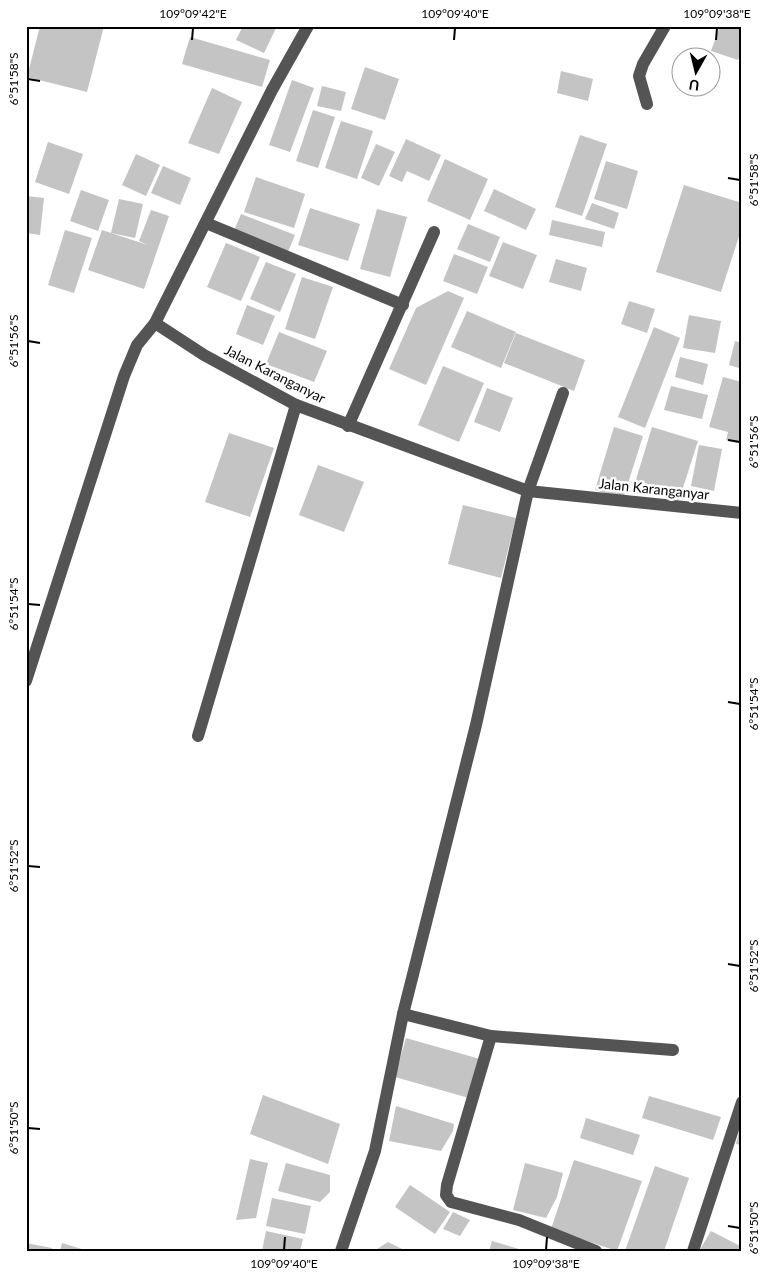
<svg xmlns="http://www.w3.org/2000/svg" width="768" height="1277" viewBox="0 0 768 1277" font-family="Lato,sans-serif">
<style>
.building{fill:#c4c4c4}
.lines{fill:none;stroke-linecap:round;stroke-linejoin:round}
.minor{stroke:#545454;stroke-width:12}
.ticks{fill:none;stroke:#000;stroke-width:2}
.labels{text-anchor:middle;stroke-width:5;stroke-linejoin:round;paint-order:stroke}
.street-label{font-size:14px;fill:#000;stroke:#fff}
.neatline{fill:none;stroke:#000;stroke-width:2}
.ticks-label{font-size:12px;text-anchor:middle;fill:#000}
</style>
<rect width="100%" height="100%" fill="#fff"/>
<g class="building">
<polygon points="40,26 104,26 87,92 27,77"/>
<polygon points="243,26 277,26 264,53 236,40"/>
<polygon points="720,26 742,26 742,49 738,60 711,51"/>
<polygon points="190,37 270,60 262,87 182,64"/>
<polygon points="365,67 399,79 385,120 351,109"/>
<polygon points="561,71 593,79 588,101 557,93"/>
<polygon points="292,80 314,88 290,152 269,145"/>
<polygon points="322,86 346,92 341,111 317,106"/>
<polygon points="212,88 242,102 219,154 188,143"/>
<polygon points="313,110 335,117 318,168 296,161"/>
<polygon points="341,121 373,131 357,179 325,168"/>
<polygon points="580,135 607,144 582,216 555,207"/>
<polygon points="406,139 441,155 429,181 407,171 402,182 389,176"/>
<polygon points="48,142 83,154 69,194 35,182"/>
<polygon points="376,144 395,152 379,186 361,178"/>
<polygon points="136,154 160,165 146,196 122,185"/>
<polygon points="445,159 488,179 470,220 427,201"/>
<polygon points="606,161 638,171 627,209 594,199"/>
<polygon points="163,166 191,178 180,205 151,193"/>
<polygon points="256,177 305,194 294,228 244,212"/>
<polygon points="684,185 742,203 742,227 721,292 656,272"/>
<polygon points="494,189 536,209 526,230 484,211"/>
<polygon points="81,190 109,200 98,231 70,221"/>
<polygon points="26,196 44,198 40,235 26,233"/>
<polygon points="119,199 143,204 135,238 111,233"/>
<polygon points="592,203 619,213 614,229 585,219"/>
<polygon points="310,208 360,224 348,261 298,245"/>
<polygon points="377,209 407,217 390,277 360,269"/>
<polygon points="151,210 169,216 144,289 88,270 102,230 148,245 139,241"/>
<polygon points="241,214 295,235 287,254 233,233"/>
<polygon points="552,220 605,232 602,247 549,235"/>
<polygon points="468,224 500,237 490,262 457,249"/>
<polygon points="65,230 92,238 74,293 48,285"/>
<polygon points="503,242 537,255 523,289 489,276"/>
<polygon points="226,243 260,257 241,301 207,287"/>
<polygon points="454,254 488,267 477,294 443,281"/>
<polygon points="556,259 587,268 581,291 549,282"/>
<polygon points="266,262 296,274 280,312 250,299"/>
<polygon points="302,277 333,287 315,339 285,329"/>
<polygon points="448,291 464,298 426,385 389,369 416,308"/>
<polygon points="629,301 655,309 647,333 621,324"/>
<polygon points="247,305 275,316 263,345 236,334"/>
<polygon points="467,311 516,332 501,368 451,347"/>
<polygon points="689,315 721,321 715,353 683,348"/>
<polygon points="654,327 680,338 645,428 618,417"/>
<polygon points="279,332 327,351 314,382 266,364"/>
<polygon points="516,333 585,360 574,391 504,363"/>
<polygon points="735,341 742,343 742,369 729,365"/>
<polygon points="680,357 708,364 703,385 675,377"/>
<polygon points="443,366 484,383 459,442 418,425"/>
<polygon points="723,377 742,382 742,444 726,440 728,432 709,427"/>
<polygon points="671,386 708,395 702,419 664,410"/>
<polygon points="487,388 513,398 500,432 474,422"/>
<polygon points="614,427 643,436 623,499 595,490"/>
<polygon points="652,427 698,441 679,500 634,486"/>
<polygon points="229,433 274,448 250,517 205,502"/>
<polygon points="699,445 722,449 714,491 691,486"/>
<polygon points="318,465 364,482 344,532 299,515"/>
<polygon points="463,505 516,518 501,578 448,564"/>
<polygon points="406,1038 480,1059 469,1098 395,1077"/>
<polygon points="263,1095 340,1124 328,1164 250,1134"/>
<polygon points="649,1096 721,1117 713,1140 642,1118"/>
<polygon points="396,1106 454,1124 453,1131 441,1151 389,1141"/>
<polygon points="586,1118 640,1135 633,1155 580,1138"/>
<polygon points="741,1122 742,1122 742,1145 736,1144"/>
<polygon points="250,1159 268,1163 256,1218 236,1220"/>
<polygon points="574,1160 642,1181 617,1251 551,1229"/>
<polygon points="286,1163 330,1175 330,1192 320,1202 278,1191"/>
<polygon points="525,1163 563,1173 557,1197 546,1218 513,1210"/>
<polygon points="655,1166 689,1178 664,1251 625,1251"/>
<polygon points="410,1185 450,1212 435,1234 395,1207"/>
<polygon points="272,1198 311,1206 305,1234 266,1226"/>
<polygon points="453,1212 470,1220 460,1236 443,1229"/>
<polygon points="266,1231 303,1239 300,1251 262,1251"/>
<polygon points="711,1231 742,1247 742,1251 699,1251"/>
<polygon points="492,1241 519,1249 518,1251 489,1251"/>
<polygon points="388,1242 406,1251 374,1251"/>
<polygon points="26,1243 52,1248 51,1251 26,1251"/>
<polygon points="62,1243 85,1250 85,1251 60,1251"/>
</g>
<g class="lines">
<g class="minor">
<polyline points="308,26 272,90 155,323 204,355 296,405 528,491 742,513"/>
<polyline points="647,104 639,76 643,64 665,26"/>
<polyline points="206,223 403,305"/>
<polyline points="348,426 434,232"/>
<polyline points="26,681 124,376 137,345 155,323"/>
<polyline points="198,736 296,405"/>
<polyline points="403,1014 491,1036 673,1050"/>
<polyline points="491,1036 447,1185 446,1195 451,1202 519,1220 596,1251"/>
<polyline points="341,1251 375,1151 403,1014 476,725 528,491 563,393"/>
<polyline points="693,1251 742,1102"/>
</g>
</g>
<path class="ticks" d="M192 40 193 28M454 40 455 28M716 40 717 28M28 79 40 81M728 178 740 180M28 341 40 343M728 440 740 442M28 604 40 605M728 702 740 704M28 866 40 867M728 964 740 966M28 1128 40 1129M728 1226 740 1228M284 1250 285 1237M546 1250 547 1237"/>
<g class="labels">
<g class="street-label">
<text transform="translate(275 374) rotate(27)" y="5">Jalan Karanganyar</text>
<text transform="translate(654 489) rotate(6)" y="5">Jalan Karanganyar</text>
</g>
</g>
<rect width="768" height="1277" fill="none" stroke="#ffffff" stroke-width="55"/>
<g transform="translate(696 72) rotate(188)"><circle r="24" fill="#ffffff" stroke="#999999"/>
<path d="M0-4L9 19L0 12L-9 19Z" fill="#000000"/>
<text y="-8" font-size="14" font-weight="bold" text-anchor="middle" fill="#000000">U</text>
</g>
<rect x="28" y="28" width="712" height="1222" class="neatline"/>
<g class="ticks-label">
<text x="193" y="18">109°09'42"E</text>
<text x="455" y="18">109°09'40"E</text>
<text x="717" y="18">109°09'38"E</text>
<text transform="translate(14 79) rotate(-90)" y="4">6°51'58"S</text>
<text transform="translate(754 180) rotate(-90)" y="4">6°51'58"S</text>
<text transform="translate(14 341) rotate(-90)" y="4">6°51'56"S</text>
<text transform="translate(754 442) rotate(-90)" y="4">6°51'56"S</text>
<text transform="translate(14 604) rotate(-90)" y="4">6°51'54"S</text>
<text transform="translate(754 704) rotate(-90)" y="4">6°51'54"S</text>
<text transform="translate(14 866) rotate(-90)" y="4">6°51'52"S</text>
<text transform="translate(754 966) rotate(-90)" y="4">6°51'52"S</text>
<text transform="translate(14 1128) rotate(-90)" y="4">6°51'50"S</text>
<text transform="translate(754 1228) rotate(-90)" y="4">6°51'50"S</text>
<text x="284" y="1268">109°09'40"E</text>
<text x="546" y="1268">109°09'38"E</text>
</g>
</svg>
